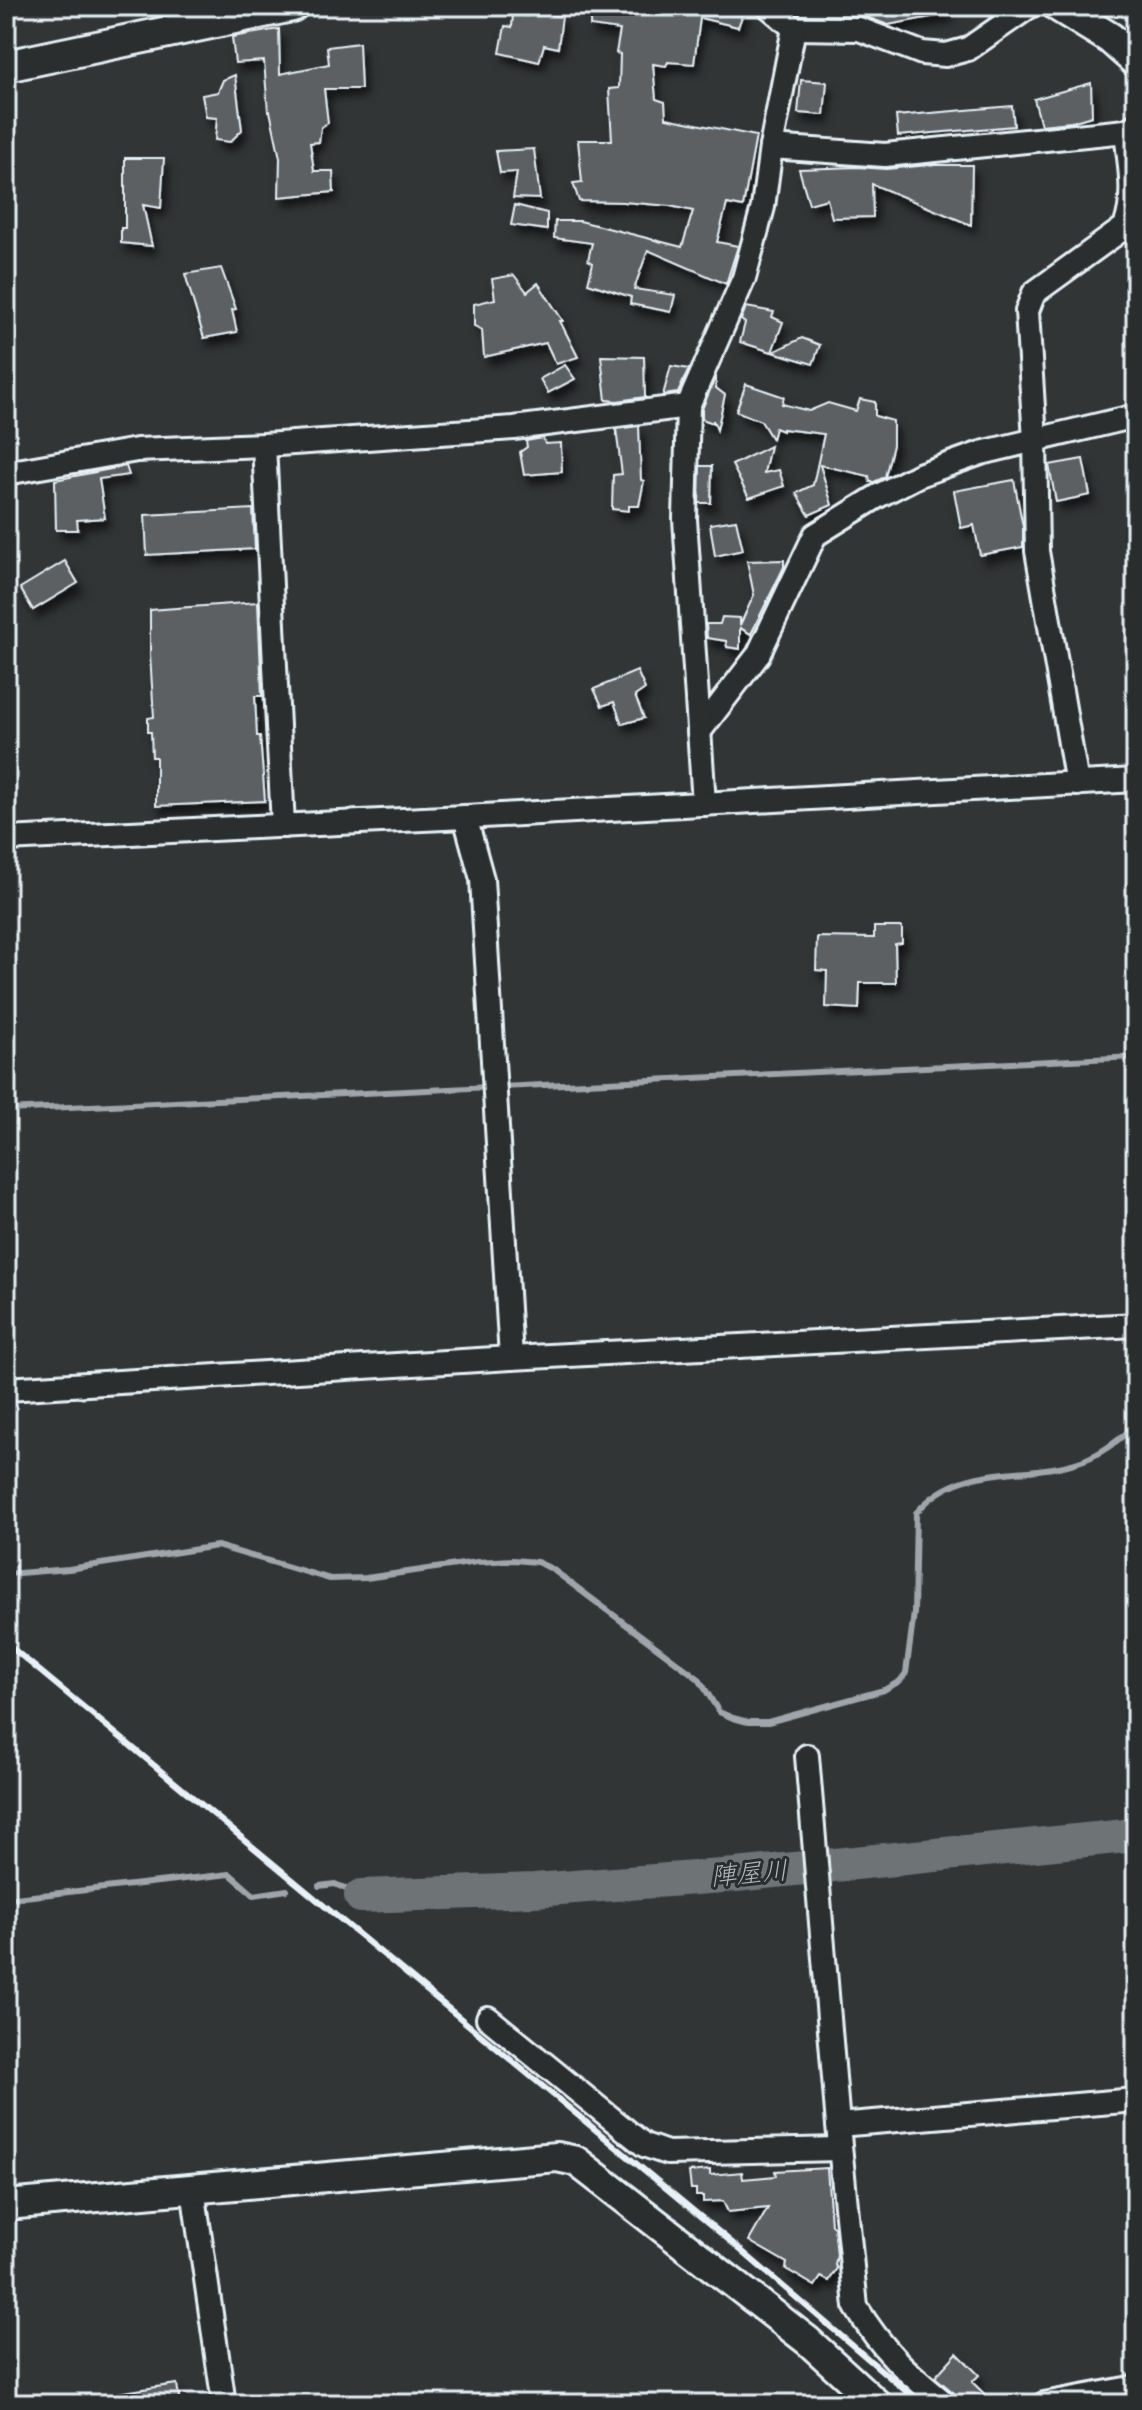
<svg xmlns="http://www.w3.org/2000/svg" width="1142" height="2410" viewBox="0 0 1142 2410" font-family="Mali,'Klee One',sans-serif">
<style>
.lines{fill:none;stroke-linecap:round;stroke-linejoin:round}
.stream{stroke:#9fa5aa;stroke-width:6}
.river{stroke:#6e7376;stroke-width:34}
.building{fill:#5c6063;stroke:#e8f1f8;stroke-width:2;filter:url(#shadow)}
.minor-casing{stroke:#e8f1f8;stroke-width:28}
.tertiary-casing{stroke:#e8f1f8;stroke-width:34}
.secondary-casing{stroke:#e8f1f8;stroke-width:36}
.minor{stroke:#2a2d2e;stroke-width:22}
.tertiary{stroke:#2a2d2e;stroke-width:28}
.secondary{stroke:#2a2d2e;stroke-width:30}
.rail{stroke:#e8f1f8;stroke-width:6}
.labels{text-anchor:middle;stroke-width:6;stroke-linejoin:round;paint-order:stroke}
.water-label{font-size:26px;font-style:italic;fill:#b1b8be;stroke:#2a2d2e}
</style>
<defs>
<filter id="shadow"><feDropShadow dx="4.5" dy="8" stdDeviation="4" flood-color="#0009"/></filter>
</defs>
<rect width="100%" height="100%" fill="#323536"/>
<filter id="ink" filterUnits="userSpaceOnUse"><feTurbulence type="fractalNoise" baseFrequency=".0125" numOctaves="2"/><feDisplacementMap in="SourceGraphic" scale="16" xChannelSelector="R" yChannelSelector="G"/><feConvolveMatrix kernelMatrix="1 2 1 2 8 2 1 2 1" color-interpolation-filters="sRGB"/></filter>
<g filter="url(#ink)">
<g class="lines">
<g class="stream">
<polyline points="501,1087 1136,1057"/>
<polyline points="6,1110 490,1087"/>
<path d="M6 1574 69 1569 217 1546 330 1579 366 1578 477 1562 513 1560 537 1562 552 1569 699 1679 719 1712 733 1718 748 1722H768L884 1690 900 1681 906 1673 914 1613 916 1513C963 1458 1025 1482 1084 1460 1103 1453 1121 1438 1136 1425"/>
<polyline points="319,1886 335,1884 361,1896"/>
<polyline points="6,1899 230,1874 254,1895 287,1890"/>
</g>
<polyline class="river" points="361,1896 534,1890 735,1875 1136,1835"/>
</g>
<g class="building">
<polygon points="591,6 746,6 738,27 700,18 694,64 668,62 666,66 653,64 656,99 665,102 666,118 756,136 743,207 727,204 717,242 738,246 726,284 648,250 634,289 675,295 671,312 630,304 631,297 588,283 593,263 588,260 592,243 554,238 555,221 580,221 682,247 693,211 670,206 623,202 579,201 573,183 582,182 578,140 612,140 609,89 619,88 620,54 616,53 620,30 590,26"/>
<polygon points="898,6 948,6 948,14 888,25 864,16"/>
<polygon points="528,12 562,16 558,48 544,45 539,62 500,53 505,26 512,27 513,14 527,16"/>
<polygon points="279,29 280,74 329,64 327,47 359,43 361,89 324,89 328,123 321,127 319,142 310,143 314,171 333,171 334,192 279,197 280,158 270,111 268,111 264,61 235,63 232,37"/>
<polygon points="235,75 242,130 230,142 215,140 217,118 206,117 202,95 218,92 223,80"/>
<polygon points="801,80 827,82 824,115 798,113"/>
<polygon points="1091,83 1092,116 1071,122 1041,125 1034,99"/>
<polygon points="1012,106 1014,126 898,136 896,116"/>
<polygon points="534,149 540,199 513,198 517,172 500,173 496,151"/>
<polygon points="125,158 164,158 161,208 143,205 152,246 121,243 121,228 125,228"/>
<polygon points="930,165 972,165 971,225 872,184 873,217 832,218 827,199 809,204 799,169 857,167 886,169"/>
<polygon points="515,205 547,213 547,230 511,225"/>
<polygon points="221,268 236,309 232,310 237,332 204,338 185,274"/>
<polygon points="514,275 527,292 538,283 563,321 560,321 578,357 556,364 546,343 484,357 482,330 474,326 474,304 495,299 492,279"/>
<polygon points="746,307 774,312 772,317 783,322 772,352 740,342 745,323 741,320"/>
<polygon points="802,338 820,345 813,364 773,352"/>
<polygon points="601,356 644,357 645,397 617,401 606,400"/>
<polygon points="565,365 575,379 548,393 540,379"/>
<polygon points="671,366 689,369 678,393 663,395"/>
<polygon points="716,376 716,388 725,395 717,430 713,420 713,423 702,419 702,409"/>
<polygon points="746,384 784,397 782,404 809,411 828,403 856,411 860,399 875,402 875,416 893,421 893,445 885,477 874,482 870,482 869,476 820,465 832,505 809,515 796,493 813,485 824,434 782,429 782,431 775,428 772,439 761,421 736,411"/>
<polygon points="639,426 641,480 644,481 639,506 629,506 629,511 612,509 613,475 622,474 616,429"/>
<polygon points="543,438 545,444 561,443 562,472 524,475 520,452 527,447 526,441"/>
<polygon points="770,446 764,473 779,470 784,486 749,498 732,465"/>
<polygon points="1083,459 1090,495 1056,502 1049,465"/>
<polygon points="126,466 129,475 99,479 105,518 77,520 78,530 56,530 55,480"/>
<polygon points="700,466 712,466 711,503 699,503"/>
<polygon points="1014,480 1023,527 1023,547 980,555 974,525 961,528 954,491"/>
<polygon points="253,509 255,549 147,555 145,515"/>
<polygon points="736,520 743,550 715,556 710,524"/>
<polygon points="784,560 784,567 751,634 740,628 740,649 727,647 726,641 707,638 706,624 720,624 722,617 740,618 740,625 754,595 747,561"/>
<polygon points="65,561 78,583 33,610 20,588"/>
<polygon points="258,602 262,696 255,696 257,736 260,736 265,801 156,806 156,757 152,757 151,732 148,732 148,718 154,717 150,655 150,610"/>
<polygon points="637,671 645,689 635,696 644,718 622,724 614,702 602,706 594,689"/>
<polygon points="874,927 902,927 902,943 895,944 896,983 860,983 859,1009 826,1007 827,971 816,970 817,937 874,938"/>
<polygon points="827,2168 831,2225 834,2227 837,2255 835,2265 837,2268 829,2281 821,2277 815,2286 786,2269 787,2263 749,2241 768,2208 728,2212 723,2201 703,2202 703,2196 696,2196 696,2189 691,2189 689,2172 710,2170 710,2175 742,2172 743,2179 776,2176 775,2171"/>
<polygon points="957,2353 979,2375 972,2382 995,2404 960,2404 955,2394 935,2377"/>
<polygon points="177,2384 180,2404 104,2404 103,2395"/>
</g>
<g class="lines">
<defs>
<g id="minor">
<polyline points="794,28 859,29 922,53 946,55 968,49 1030,6"/>
<polyline points="771,147 885,155 1126,131 1136,125"/>
<polyline points="264,445 283,826"/>
<polyline points="6,473 137,450 264,445 514,428 688,406"/>
<polyline points="699,732 758,655 815,535 878,496 919,475 981,453 1136,416"/>
<path d="M1077 784 1037 551 1035 440 1027 311 1034 293 1125 227C1137 196 1129 163 1126 131"/>
<polyline points="704,804 685,519 688,406 744,278 763,207 771,147 794,28 768,6"/>
<polyline points="465,817 482,879 511,1358"/>
<polyline points="6,839 465,817 1136,780"/>
<polyline points="6,1389 511,1358 1136,1325"/>
<path d="M807 1756 838 2125 856 2307C882 2350 907 2373 946 2404"/>
<polyline points="488,2018 644,2145 667,2153 840,2149"/>
<polyline points="838,2125 1136,2100"/>
<polyline points="193,2189 224,2404"/>
<polyline points="1044,2404 1136,2387"/>
</g>
<polyline id="tertiary" points="6,2205 557,2157 576,2161 808,2341 877,2404"/>
<g id="secondary">
<polyline points="1058,6 1110,38 1136,61"/>
<polyline points="6,66 292,6"/>
</g>
</defs>
<use href="#minor" class="minor-casing"/>
<use href="#tertiary" class="tertiary-casing"/>
<use href="#secondary" class="secondary-casing"/>
<use href="#minor" class="minor"/>
<use href="#tertiary" class="tertiary"/>
<use href="#secondary" class="secondary"/>
<polyline class="rail" points="6,1643 730,2241 921,2404"/>
</g>
</g>
<g class="labels">
<g class="water-label">
<text transform="translate(749 1873) rotate(-5)" y="9">陣屋川</text>
</g>
</g>
<rect width="1142" height="2410" fill="none" stroke="#2a2d2e" stroke-width="32"/>
<rect x="16" y="16" width="1110" height="2378" fill="none" stroke="#e8f1f8" stroke-width="3" filter="url(#ink)"/>
</svg>
